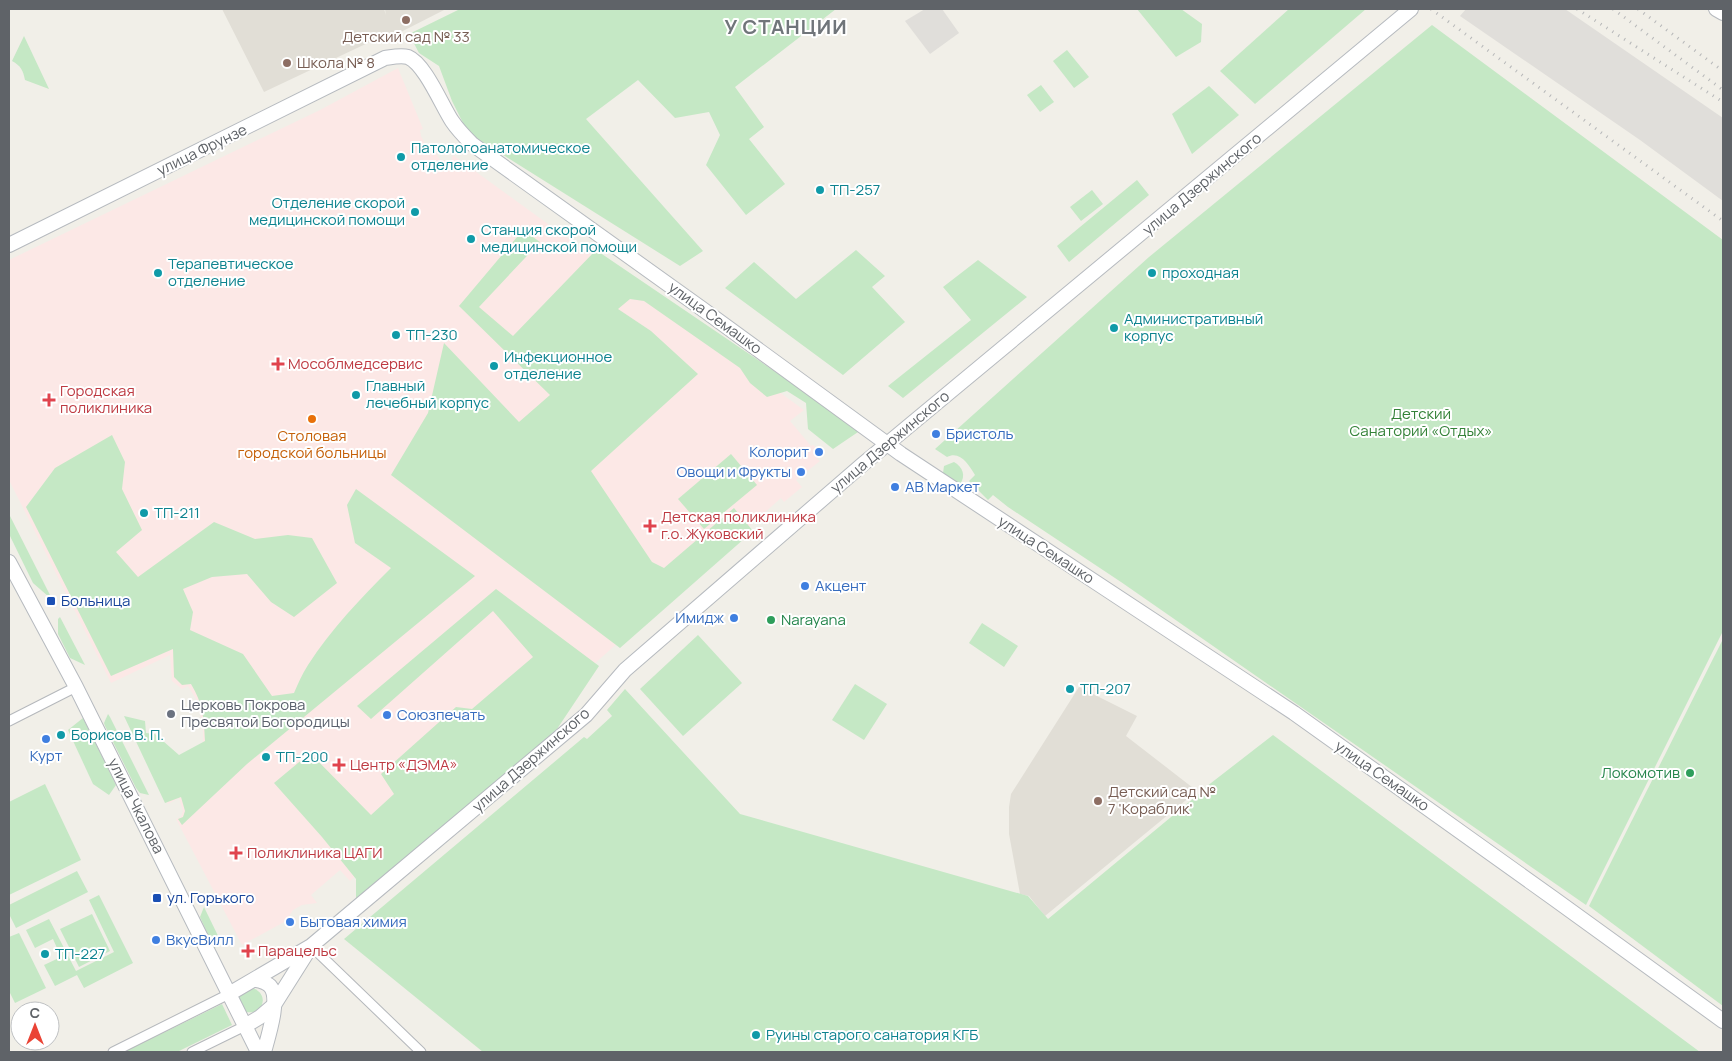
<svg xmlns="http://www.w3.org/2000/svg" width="1732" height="1061" viewBox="0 0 1732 1061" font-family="Manrope,sans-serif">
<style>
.industrial{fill:#e0deda}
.education{fill:#e1ded6}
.medical{fill:#fce8e6}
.green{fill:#c5e8c5}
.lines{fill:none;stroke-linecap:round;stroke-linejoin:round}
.street-casing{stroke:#b5b8bc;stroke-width:11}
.secondary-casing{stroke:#b6babf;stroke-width:16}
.street{stroke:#fff;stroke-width:9}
.secondary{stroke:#fff;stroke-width:14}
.rail{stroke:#b6b7b8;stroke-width:3;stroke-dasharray:1 6;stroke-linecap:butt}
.education-dot{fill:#8d6e63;stroke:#fff;stroke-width:2}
.culture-dot{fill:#0f9aa8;stroke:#fff;stroke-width:2}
.health-dot{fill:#e0444e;stroke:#fff;stroke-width:2}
.food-dot{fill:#e8710a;stroke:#fff;stroke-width:2}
.shop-dot{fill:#3f7fe0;stroke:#fff;stroke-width:2}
.transit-dot{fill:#1a4fb4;stroke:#fff;stroke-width:2}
.leisure-dot{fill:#2e9e5b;stroke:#fff;stroke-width:2}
.worship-dot{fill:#6b7280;stroke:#fff;stroke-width:2}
.labels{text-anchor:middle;stroke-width:4;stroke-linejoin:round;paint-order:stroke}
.education-label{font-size:15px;fill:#785e54;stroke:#fff;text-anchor:start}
.culture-label{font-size:15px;fill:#0d838f;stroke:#fff;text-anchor:start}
.street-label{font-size:15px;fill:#5f6368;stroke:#fff}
.health-label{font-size:15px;fill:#be3a42;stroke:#fff;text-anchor:start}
.park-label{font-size:15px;fill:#348238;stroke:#fff}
.shop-label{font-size:15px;fill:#366cbe;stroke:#fff;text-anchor:start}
.food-label{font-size:15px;fill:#c56008;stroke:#fff}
.transit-label{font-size:15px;fill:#164399;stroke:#fff;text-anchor:start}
.leisure-label{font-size:15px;fill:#27864d;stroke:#fff;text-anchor:start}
.worship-label{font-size:15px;fill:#5b616d;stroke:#fff;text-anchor:start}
.district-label{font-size:20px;font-weight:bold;letter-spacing:1px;fill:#70757a;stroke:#fff}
</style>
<rect width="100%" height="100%" fill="#f1efe8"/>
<g class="industrial">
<polygon points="925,9 942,9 959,33 930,54 905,21"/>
<polygon points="1466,9 1565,9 1723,118 1723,201 1640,140 1460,16"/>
</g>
<g class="education">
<polygon points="222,9 384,9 386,15 385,9 446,9 393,36 391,32 264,92"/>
<polygon points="1079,687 1137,716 1126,736 1197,791 1045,916 1029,896 1020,894 1009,834 1009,807 1011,794"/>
</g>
<polygon class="medical" points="398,68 423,129 420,130 421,136 430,153 435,152 442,163 443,160 450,165 453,155 804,410 790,421 811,446 813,445 823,453 817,459 820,461 796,480 802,487 784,502 781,498 350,881 340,870 311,895 317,903 302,905 293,910 286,921 242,945 176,819 181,817 183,811 179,798 168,804 156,775 197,754 203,742 203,724 196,699 188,686 182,689 172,681 170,655 111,683 9,480 9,260 320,110"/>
<g class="green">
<polygon points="460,9 836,9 735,87 764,127 749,139 785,184 746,215 706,165 720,135 709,112 675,118 638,80 586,119 703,251 680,266 468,133 452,101 439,66 419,53 409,34"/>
<polygon points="1137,9 1181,9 1202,24 1201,42 1176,57"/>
<polygon points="1289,9 1366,9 1255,104 1220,71"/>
<path d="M1432 25 1723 240V631L1586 905 1121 582 1008 507 993 495 988 500 969 481 975 475C969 465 960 450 947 457L935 449 1149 257Z"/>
<path d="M24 36 49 89 25 80C23 70 21 66 12 61Z"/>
<polygon points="1067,50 1089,77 1074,88 1053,61"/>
<polygon points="1041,85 1054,102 1040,112 1027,95"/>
<polygon points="1209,86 1239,115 1192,154 1172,114"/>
<polygon points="1137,180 1149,195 1069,262 1057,246"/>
<polygon points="1092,190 1103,204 1081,221 1070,207"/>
<polygon points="523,230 540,242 479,307 513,336 596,250 861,430 833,449 808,429 806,403 787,391 767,397 750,383 740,368 644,301 630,299 618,309 651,331 698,374 591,471 652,562 664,568 734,508 753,531 620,648 391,475 428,413 444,343 519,422 550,395 459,306"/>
<polygon points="856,250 885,276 872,287 905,322 843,375 725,288 754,262 796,299"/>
<polygon points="978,260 1027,297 903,398 888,386 971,320 943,287"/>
<path d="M112 435 125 462 122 489 142 530 116 552 138 577 214 522 255 539 288 535 312 538 337 583 294 617 271 602 247 574 212 577 183 589 193 612 190 630 243 654 272 696 294 693C298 684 302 674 308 665 331 629 361 598 391 568L355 543 347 505 356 489 475 576 247 764 182 825 178 819 183 817 185 811 181 797 165 803 124 716 145 721 146 733 155 734 179 755 205 741C204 718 203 704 191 684L182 685 174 677 173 649 111 676 26 507 55 468Z"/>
<polygon points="731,454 757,485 704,529 678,499"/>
<path d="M954 462C963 467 966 476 960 484H956L944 477 943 473 944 466Z"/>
<polygon points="9,514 50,595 49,597 33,583 9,534"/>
<polygon points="496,589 599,666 557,729 356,902 356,879 322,837 274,783 310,753 371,815 394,794 381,774 456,707 472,709 533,657 493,611 371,719 357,706"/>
<polygon points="60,617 85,665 70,658 58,634 58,619"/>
<polygon points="982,623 1018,646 1004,667 969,643"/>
<polygon points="698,635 742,683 683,736 640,689"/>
<polygon points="1723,639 1723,1006 1589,906"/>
<polygon points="855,684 887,704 864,740 832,720"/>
<polygon points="625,689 740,814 1028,896 1048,919 1200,793 1202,790 1273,735 1700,1052 483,1052 344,939 584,737 587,739 612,716 607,710"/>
<polygon points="108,714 110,717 149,795 140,793 136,788 105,726 104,723"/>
<polygon points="83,718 116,785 109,795 93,784 68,730"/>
<polygon points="45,784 81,860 9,895 9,802"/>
<polygon points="77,871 88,892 16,928 9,914 9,905"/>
<polygon points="99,895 133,963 84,988 77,975 55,986 44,965 61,957 53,939 35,948 26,930 49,919 76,971 114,952 89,900"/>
<polygon points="204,907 222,944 214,948 200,917"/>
<polygon points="92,914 110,951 79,967 60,929"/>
<polygon points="19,933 46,988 15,1003 9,991 9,937"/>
<path d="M253 988C271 995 262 1018 243 1011L238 998 239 995Z"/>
<polygon points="222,1004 232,1025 177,1052 124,1052"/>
</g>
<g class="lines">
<defs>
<g id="street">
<polyline points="9,721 76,687"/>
<polyline points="311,946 421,1052"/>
<polyline points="113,1052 229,994"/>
<polyline points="192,1052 245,1026"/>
</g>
<g id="secondary">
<polyline points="1716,9 1723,13"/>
<path d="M9 245 385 58C392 57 401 55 408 57 425 64 442 106 452 121 458 130 465 137 472 144L701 308 901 454 1294 713 1553 898 1723 1021"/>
<polyline points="9,562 76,687 258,1052"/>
<path d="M256 980C261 981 266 982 270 986 281 998 268 1037 264 1052"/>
<polyline points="229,994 311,946 586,715 625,670 863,464 1411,9"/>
<polyline points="245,1026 260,1017 274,1005 310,948"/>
</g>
</defs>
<use href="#street" class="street-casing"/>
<use href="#secondary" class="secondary-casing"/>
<use href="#street" class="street"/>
<use href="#secondary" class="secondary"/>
<g class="rail">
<polyline points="1431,9 1723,221"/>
<polyline points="1577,9 1723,102"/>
<polyline points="1613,9 1723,90"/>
<polyline points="1638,9 1723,71"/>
</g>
</g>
<g class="education-dot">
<circle cx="406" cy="20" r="5"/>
<circle cx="287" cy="63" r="5"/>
<circle cx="1098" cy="801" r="5"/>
</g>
<g class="culture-dot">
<circle cx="401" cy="157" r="5"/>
<circle cx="820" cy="190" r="5"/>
<circle cx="415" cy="212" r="5"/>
<circle cx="471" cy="239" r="5"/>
<circle cx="158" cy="273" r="5"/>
<circle cx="1152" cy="273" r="5"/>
<circle cx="1114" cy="328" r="5"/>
<circle cx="396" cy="335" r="5"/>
<circle cx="494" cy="366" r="5"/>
<circle cx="356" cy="395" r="5"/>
<circle cx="144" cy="513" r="5"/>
<circle cx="1070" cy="689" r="5"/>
<circle cx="61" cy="735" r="5"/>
<circle cx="266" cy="757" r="5"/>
<circle cx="45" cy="954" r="5"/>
<circle cx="756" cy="1035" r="5"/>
</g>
<g class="health-dot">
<path d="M275.5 356.5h5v5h5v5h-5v5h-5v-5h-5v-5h5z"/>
<path d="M46.5 392.5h5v5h5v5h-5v5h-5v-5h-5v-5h5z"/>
<path d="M647.5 518.5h5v5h5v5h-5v5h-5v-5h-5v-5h5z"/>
<path d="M336.5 757.5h5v5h5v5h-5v5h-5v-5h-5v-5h5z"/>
<path d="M233.5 845.5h5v5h5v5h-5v5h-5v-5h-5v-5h5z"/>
<path d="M245.5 943.5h5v5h5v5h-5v5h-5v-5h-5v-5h5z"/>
</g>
<circle class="food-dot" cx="312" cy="419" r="5"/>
<g class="shop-dot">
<circle cx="936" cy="434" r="5"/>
<circle cx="819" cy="452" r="5"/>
<circle cx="801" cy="472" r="5"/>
<circle cx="895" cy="487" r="5"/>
<circle cx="805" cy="586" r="5"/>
<circle cx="734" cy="618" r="5"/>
<circle cx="387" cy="715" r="5"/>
<circle cx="46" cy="739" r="5"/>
<circle cx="290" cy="922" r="5"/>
<circle cx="156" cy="940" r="5"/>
</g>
<g class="transit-dot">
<rect x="46" y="596" width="10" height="10" rx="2.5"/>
<rect x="152" y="893" width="10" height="10" rx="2.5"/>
</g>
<g class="leisure-dot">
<circle cx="771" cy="620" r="5"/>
<circle cx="1690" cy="773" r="5"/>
</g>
<circle class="worship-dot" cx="171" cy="714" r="5"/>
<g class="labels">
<g class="education-label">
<text x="406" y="42" text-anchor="middle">Детский сад № 33</text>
<text x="297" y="68">Школа № 8</text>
<text x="1108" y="797">Детский сад №<tspan x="1108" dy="17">7 'Кораблик'</tspan></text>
</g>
<g class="culture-label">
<text x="411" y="153">Патологоанатомическое<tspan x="411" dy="17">отделение</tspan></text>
<text x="830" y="195">ТП-257</text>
<text x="405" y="208" text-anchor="end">Отделение скорой<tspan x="405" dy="17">медицинской помощи</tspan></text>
<text x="481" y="235">Станция скорой<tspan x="481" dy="17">медицинской помощи</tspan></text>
<text x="168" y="269">Терапевтическое<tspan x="168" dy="17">отделение</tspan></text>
<text x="1162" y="278">проходная</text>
<text x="1124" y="324">Административный<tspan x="1124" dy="17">корпус</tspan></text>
<text x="406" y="340">ТП-230</text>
<text x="504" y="362">Инфекционное<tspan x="504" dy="17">отделение</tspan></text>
<text x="366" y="391">Главный<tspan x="366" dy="17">лечебный корпус</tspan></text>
<text x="154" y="518">ТП-211</text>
<text x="1080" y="694">ТП-207</text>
<text x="71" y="740">Борисов В. П.</text>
<text x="276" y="762">ТП-200</text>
<text x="55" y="959">ТП-227</text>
<text x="766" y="1040">Руины старого санатория КГБ</text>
</g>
<g class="street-label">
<text transform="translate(202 150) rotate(-26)" y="5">улица Фрунзе</text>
<text transform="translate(1202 184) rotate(-40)" y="5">улица Дзержинского</text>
<text transform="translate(715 318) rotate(36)" y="5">улица Семашко</text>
<text transform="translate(890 442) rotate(-40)" y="5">улица Дзержинского</text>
<text transform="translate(1046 550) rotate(33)" y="5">улица Семашко</text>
<text transform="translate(531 760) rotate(-41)" y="5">улица Дзержинского</text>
<text transform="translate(1382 776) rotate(35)" y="5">улица Семашко</text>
<text transform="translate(136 806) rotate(63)" y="5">улица Чкалова</text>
</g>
<g class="health-label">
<text x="288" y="369">Мособлмедсервис</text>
<text x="60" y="396">Городская<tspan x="60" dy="17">поликлиника</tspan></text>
<text x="661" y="522">Детская поликлиника<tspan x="661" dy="17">г.о. Жуковский</tspan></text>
<text x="350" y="770">Центр «ДЭМА»</text>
<text x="247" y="858">Поликлиника ЦАГИ</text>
<text x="258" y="956">Парацельс</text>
</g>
<g class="park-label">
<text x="1421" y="419">Детский<tspan x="1421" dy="17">Санаторий «Отдых»</tspan></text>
</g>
<g class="shop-label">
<text x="946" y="439">Бристоль</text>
<text x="809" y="457" text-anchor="end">Колорит</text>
<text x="791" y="477" text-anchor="end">Овощи и Фрукты</text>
<text x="905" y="492">АВ Маркет</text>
<text x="815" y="591">Акцент</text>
<text x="724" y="623" text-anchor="end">Имидж</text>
<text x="397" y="720">Союзпечать</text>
<text x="46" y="761" text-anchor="middle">Курт</text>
<text x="300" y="927">Бытовая химия</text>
<text x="166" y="945">ВкусВилл</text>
</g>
<g class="food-label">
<text x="312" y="441">Столовая<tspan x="312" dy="17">городской больницы</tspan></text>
</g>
<g class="transit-label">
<text x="61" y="606">Больница</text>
<text x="167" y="903">ул. Горького</text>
</g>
<g class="leisure-label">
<text x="781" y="625">Narayana</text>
<text x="1680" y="778" text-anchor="end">Локомотив</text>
</g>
<g class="worship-label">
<text x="181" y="710">Церковь Покрова<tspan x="181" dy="17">Пресвятой Богородицы</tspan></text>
</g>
<g class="district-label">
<text x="786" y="34">У СТАНЦИИ</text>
</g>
</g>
<rect width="1732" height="1061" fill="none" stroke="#5f6368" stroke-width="20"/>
<g transform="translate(35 1026)"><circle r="24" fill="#ffffff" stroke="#bfc1c3"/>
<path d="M0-4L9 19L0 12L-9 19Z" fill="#ea4335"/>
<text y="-8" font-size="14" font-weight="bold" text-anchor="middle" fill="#5f6368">С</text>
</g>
</svg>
